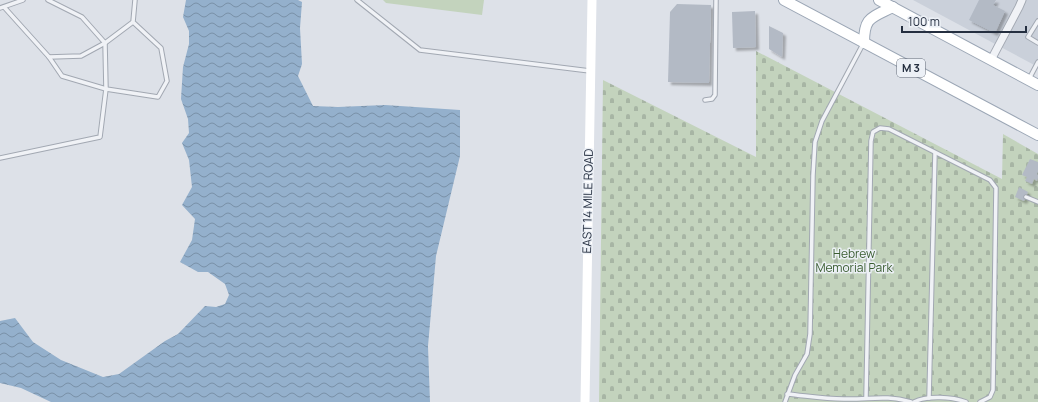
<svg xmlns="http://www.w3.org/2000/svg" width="1038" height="402" viewBox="0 0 1038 402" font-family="Manrope,sans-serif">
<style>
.built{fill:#cad0da}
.cemetery{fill:url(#cemetery-stones)}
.park{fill:#c3d3bd}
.water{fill:url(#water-waves)}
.building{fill:#b3bac5;filter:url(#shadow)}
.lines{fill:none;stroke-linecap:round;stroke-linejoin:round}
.service-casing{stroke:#a2a8b2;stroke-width:5.5}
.minor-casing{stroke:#a2a8b2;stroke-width:9}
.primary-casing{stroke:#9ba6b5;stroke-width:12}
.service{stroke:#f0f2f6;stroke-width:3.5}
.minor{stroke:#f0f2f6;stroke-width:7}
.secondary{stroke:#fff;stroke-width:9}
.primary{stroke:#fff;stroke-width:10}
.labels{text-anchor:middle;stroke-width:3;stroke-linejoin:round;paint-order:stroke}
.shield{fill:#ecf0f6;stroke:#616977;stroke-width:1}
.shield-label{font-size:11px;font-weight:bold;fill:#252f40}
.street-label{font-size:12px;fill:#252f40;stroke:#ecf0f6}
.park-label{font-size:12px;fill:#3a5d31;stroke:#ecf0f6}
</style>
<defs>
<pattern id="cemetery-stones" width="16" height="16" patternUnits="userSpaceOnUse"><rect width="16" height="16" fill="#c3d3bd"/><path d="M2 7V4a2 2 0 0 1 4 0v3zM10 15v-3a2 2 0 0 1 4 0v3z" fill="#a7b5a4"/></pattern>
<pattern id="water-waves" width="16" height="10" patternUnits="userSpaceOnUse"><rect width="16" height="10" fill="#94b0cc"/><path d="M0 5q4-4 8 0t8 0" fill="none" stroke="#7990a7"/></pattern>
<filter id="shadow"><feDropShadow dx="3" dy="3" stdDeviation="1" flood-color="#0004"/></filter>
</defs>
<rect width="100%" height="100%" fill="#dde1e8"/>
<polygon class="built" points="913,0 1038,0 1038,67"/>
<polygon class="cemetery" points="756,51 1002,179 1003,134 1038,154 1038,402 599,402 603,80 756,157"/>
<polygon class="park" points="383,0 484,0 482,15 386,3"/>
<polygon class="water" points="186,0 298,0 302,2 300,28 302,64 298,76 313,106 338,107 385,105 460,110 460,156 436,256 428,346 430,402 51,402 21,388 0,383 0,321 15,318 33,342 61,360 103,377 119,374 165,341 178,334 205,306 216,307 225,304 229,295 225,284 208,272 198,272 180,262 192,240 195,219 182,205 192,187 189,160 182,143 189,133 188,119 181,99 183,67 189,44 189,31 183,17"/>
<g class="building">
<polygon points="979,0 996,0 993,5 1005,11 995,33 969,20"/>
<polygon points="677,4 711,5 709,83 668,82 670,12"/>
<polygon points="755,11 756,47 733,48 732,12"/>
<polygon points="769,26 783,33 782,57 769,49"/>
<polygon points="1030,159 1038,162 1038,172 1037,174 1038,175 1038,178 1037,181 1034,179 1032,184 1025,181 1027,177 1022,175"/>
<polygon points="1019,187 1028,192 1024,201 1015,197"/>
</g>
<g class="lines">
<defs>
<g id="service">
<polyline points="357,0 420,50 590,71"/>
<polyline points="4,7 49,57 81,56 105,43 82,17 48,0"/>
<polyline points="0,8 23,0"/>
<polyline points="1038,21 1028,37 1038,43"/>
<polyline points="133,22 105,43 106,89 158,97 167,81 161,48 133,22 135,0"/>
<polyline points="1029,79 1038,62"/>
<polyline points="705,100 712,99 715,95 716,0"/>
<polyline points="0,158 100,137 106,89 62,76 49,57"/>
<polyline points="1026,197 1038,202"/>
<path d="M787 394C808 396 829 400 849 399 873 399 887 395 911 402"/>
<polyline points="866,398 871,141 873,132 880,128 889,129 990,180 996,188 993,390 990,397 980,402"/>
<polyline points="929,398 935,153"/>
<polyline points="785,402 795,375 807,354 810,334 813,175 815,142 822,121 863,44"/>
<path d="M914 402C927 395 953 397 966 402"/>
</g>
<polyline id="minor" points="991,60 1019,7 1022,0"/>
<g id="primary">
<polyline points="784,0 1038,135"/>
<polyline points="879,0 1038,85"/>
<path d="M864 43C864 17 871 18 893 7"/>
</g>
</defs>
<use href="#service" class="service-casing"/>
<use href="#minor" class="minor-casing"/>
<use href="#primary" class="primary-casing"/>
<use href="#service" class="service"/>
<use href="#minor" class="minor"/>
<polyline class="secondary" points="585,402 592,0"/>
<use href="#primary" class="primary"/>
</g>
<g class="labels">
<rect class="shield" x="897" y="59" width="28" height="18" rx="3"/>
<g class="shield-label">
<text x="911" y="72">M 3</text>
</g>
<g class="street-label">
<text transform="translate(588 201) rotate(-89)" y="4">EAST 14 MILE ROAD</text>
</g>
<g class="park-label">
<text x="854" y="258">Hebrew<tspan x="854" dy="14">Memorial Park</tspan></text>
</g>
</g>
<path d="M902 26v6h124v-6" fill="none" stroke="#252f40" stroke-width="2"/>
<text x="908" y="26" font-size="12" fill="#252f40" stroke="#ecf0f6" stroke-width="3" paint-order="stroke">100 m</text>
</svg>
